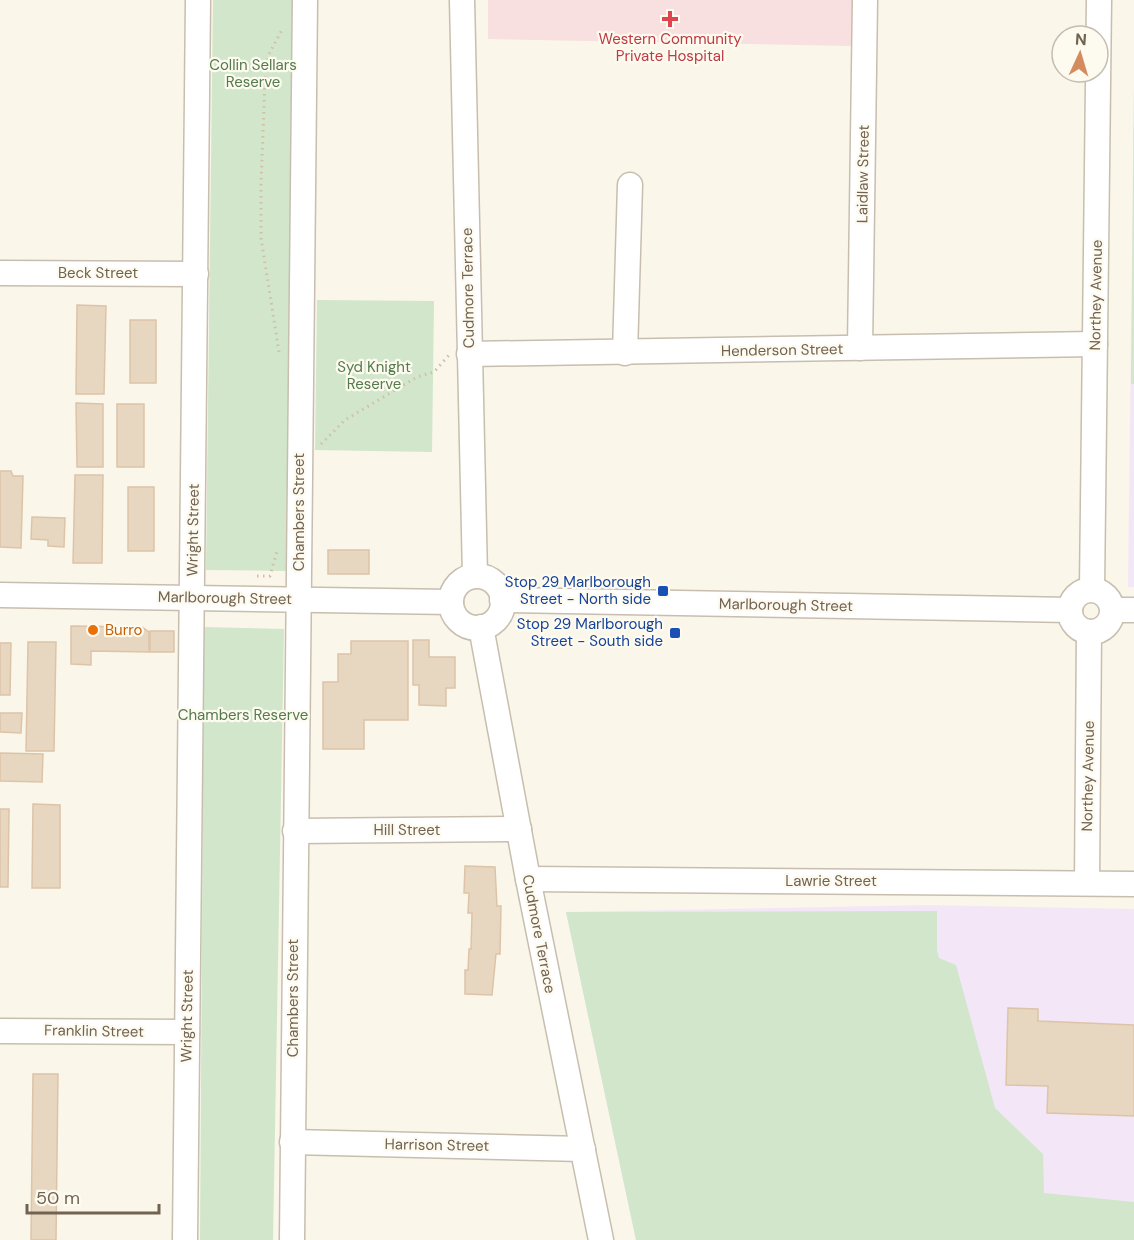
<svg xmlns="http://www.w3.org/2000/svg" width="1134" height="1240" viewBox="0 0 1134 1240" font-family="'DM Sans',sans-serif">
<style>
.education{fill:#f3e7f7}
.medical{fill:#f7e0df}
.green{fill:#d1e6ca}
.building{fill:#e7d6c0;stroke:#ddc4a8;stroke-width:1.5}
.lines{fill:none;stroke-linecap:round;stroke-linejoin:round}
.minor-casing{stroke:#c8beaf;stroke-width:27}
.path{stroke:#d1bfa8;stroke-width:3;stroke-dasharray:1.5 4.5;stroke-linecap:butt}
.minor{stroke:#fff;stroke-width:24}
.health-dot{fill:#e0444e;stroke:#fdfaf0;stroke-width:2}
.transit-dot{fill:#1a4fb4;stroke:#fdfaf0;stroke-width:2}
.food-dot{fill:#e8710a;stroke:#fdfaf0;stroke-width:2}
.labels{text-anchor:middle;stroke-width:4.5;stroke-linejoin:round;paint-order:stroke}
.health-label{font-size:15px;fill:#be3a42;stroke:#fdfaf0}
.park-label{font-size:15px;fill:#547b4d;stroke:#fdfaf0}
.street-label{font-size:15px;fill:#726251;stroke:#fdfaf0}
.transit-label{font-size:15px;fill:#164399;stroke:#fdfaf0;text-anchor:end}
.food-label{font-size:15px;fill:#c56008;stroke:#fdfaf0;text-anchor:start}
</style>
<rect width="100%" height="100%" fill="#faf6ea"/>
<g class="education">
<polygon points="1134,84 1134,587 1128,587"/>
<polygon points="928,905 1134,909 1134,1240 636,1240 566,912"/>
</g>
<polygon class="medical" points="488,0 852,0 852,46 488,39"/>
<g class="green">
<polygon points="213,0 295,0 287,571 206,570"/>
<polygon points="1134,84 1134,384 1131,384"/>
<polygon points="317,300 434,301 432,452 315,450"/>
<polygon points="204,627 284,629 273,1240 200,1240"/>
<polygon points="937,911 937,950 939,958 956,965 995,1108 1043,1154 1044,1193 1134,1202 1134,1240 636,1240 566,912"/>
</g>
<g class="building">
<polygon points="77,305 106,306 104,394 76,394"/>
<rect x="130" y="320" width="26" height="63"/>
<polygon points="76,403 103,404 103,467 77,467"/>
<rect x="117" y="404" width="27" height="63"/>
<polygon points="0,471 11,471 13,476 23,476 21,548 0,547"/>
<polygon points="75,475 103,475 102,563 73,563"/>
<rect x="128" y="487" width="26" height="64"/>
<polygon points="32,517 65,518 64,547 48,546 48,540 31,539"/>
<rect x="328" y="550" width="41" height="24"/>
<polygon points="71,626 142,627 149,632 149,652 91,651 91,665 71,664"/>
<rect x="150" y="631" width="24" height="21"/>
<polygon points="413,640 429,640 429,657 455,657 455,688 446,688 446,706 419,705 419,685 413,685"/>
<polygon points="351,641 408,641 408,720 364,720 364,749 323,749 323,682 338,682 338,654 351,654"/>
<polygon points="28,642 56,642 54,751 26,751"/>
<polygon points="0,643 11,643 10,695 0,695"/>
<polygon points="0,713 22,713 21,733 0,732"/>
<polygon points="0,753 43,754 42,782 0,781"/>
<polygon points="33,804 60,805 60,888 32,888"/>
<polygon points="0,809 9,809 8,887 0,887"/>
<polygon points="465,866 495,867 497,906 501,906 500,954 496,954 492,995 465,994 465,970 468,970 469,949 471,949 472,913 468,913 469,893 464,893"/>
<polygon points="1008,1008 1038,1009 1038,1021 1134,1025 1134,1116 1047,1113 1048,1086 1006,1085"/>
<polygon points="33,1074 58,1074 56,1240 31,1240"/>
</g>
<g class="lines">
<defs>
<g id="minor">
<polyline points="462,0 475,576"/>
<polyline points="0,273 196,274"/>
<polyline points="860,348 865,0"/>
<polyline points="625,353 630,185"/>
<polyline points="469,354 1095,344"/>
<circle cx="477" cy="602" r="26"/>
<polyline points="1092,589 1099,0"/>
<circle cx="1091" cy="611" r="21"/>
<polyline points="0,595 451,602"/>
<polyline points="502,600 1070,610"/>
<polyline points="1113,610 1134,610"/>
<polyline points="481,627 528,879 601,1240"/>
<polyline points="295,831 519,829"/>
<polyline points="528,879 1134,884"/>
<polyline points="1087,883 1089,632"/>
<polyline points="0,1031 187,1032"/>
<polyline points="292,1142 583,1149"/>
<polyline points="185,1240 198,0"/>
<polyline points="292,1240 305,0"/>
</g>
</defs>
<use href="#minor" class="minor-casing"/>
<g class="path">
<polyline points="279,352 261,238 261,185 265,80 269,54 283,28"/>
<polyline points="321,444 345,420 417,377 434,372 449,355"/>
<polyline points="257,576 270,576 277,551"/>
</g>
<use href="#minor" class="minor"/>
</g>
<path class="health-dot" d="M667 10h6v6h6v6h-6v6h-6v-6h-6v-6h6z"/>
<g class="transit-dot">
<rect x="657" y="585" width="12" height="12" rx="3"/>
<rect x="669" y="627" width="12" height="12" rx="3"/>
</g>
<circle class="food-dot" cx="93" cy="630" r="6"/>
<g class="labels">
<g class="health-label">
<text x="670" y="44">Western Community<tspan x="670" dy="17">Private Hospital</tspan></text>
</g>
<g class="park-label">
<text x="253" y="70">Collin Sellars<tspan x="253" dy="17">Reserve</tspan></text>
<text x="374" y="372">Syd Knight<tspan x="374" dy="17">Reserve</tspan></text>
<text x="243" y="720">Chambers Reserve</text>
</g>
<g class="street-label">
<text transform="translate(863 174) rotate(-89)" y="5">Laidlaw Street</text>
<text x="98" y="278">Beck Street</text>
<text transform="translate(468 288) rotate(-91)" y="5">Cudmore Terrace</text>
<text transform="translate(1096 295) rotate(-89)" y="5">Northey Avenue</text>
<text transform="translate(782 350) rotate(-1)" y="5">Henderson Street</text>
<text transform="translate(299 512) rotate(-90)" y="5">Chambers Street</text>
<text transform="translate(193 530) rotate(-89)" y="5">Wright Street</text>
<text transform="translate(225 598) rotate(1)" y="5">Marlborough Street</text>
<text transform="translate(786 605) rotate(1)" y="5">Marlborough Street</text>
<text transform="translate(1088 776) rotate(-89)" y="5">Northey Avenue</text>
<text x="407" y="835">Hill Street</text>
<text x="831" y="886">Lawrie Street</text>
<text transform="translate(539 934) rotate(79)" y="5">Cudmore Terrace</text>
<text transform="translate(293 998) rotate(-90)" y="5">Chambers Street</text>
<text transform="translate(187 1016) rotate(-89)" y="5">Wright Street</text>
<text transform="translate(94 1031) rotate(1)" y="5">Franklin Street</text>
<text transform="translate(437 1145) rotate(1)" y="5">Harrison Street</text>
</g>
<g class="transit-label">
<text x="651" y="587">Stop 29 Marlborough<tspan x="651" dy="17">Street - North side</tspan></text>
<text x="663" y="629">Stop 29 Marlborough<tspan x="663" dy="17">Street - South side</tspan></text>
</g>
<g class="food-label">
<text x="105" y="635">Burro</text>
</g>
</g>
<g transform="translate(1080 54) rotate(4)"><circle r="28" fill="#fdfaf0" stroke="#c5bdb0" stroke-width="1.5"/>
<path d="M0-4.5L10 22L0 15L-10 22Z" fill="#d48c5f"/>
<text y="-9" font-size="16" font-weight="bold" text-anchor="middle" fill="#726251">N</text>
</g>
<path d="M27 1204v9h132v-9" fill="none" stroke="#726251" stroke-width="3"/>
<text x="36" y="1204" font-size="18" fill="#726251" stroke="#fdfaf0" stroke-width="4.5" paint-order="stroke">50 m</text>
</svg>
